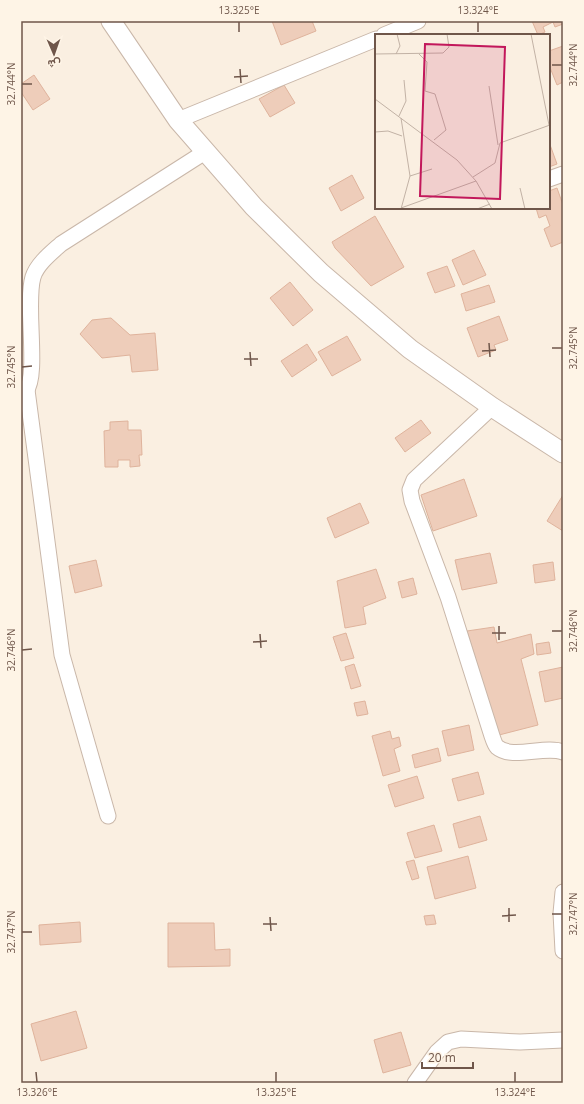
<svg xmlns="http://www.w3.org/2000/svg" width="584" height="1104" viewBox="0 0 584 1104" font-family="'Open Sans',Vazirmatn,sans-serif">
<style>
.building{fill:#eecdba;stroke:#dfb39c}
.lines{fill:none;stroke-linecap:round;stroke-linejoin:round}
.minor-casing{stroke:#c9b7a9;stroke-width:17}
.tertiary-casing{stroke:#c9b7a9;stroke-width:21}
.minor{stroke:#fff;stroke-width:15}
.tertiary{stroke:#fff;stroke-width:19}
.ticks{fill:none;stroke:#6f564a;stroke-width:1.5}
.inset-road{fill:none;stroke:#c2b2a5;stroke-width:1}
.view{fill:#c2185b;fill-opacity:0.15;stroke:#c2185b;stroke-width:2}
.inset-edge{fill:none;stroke:#6f564a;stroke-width:2}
.neatline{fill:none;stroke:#6f564a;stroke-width:1.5}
.ticks-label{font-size:10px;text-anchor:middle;fill:#6f564a}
</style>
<rect width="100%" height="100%" fill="#faefe1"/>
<g class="building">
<polygon points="272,21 312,21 316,31 281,45"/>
<polygon points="532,21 563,21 563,24 555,27 553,22 543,27 545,32 538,35"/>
<polygon points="563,46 563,82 557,85 549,65 549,51"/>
<polygon points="34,75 50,99 33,110 21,92 21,84"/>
<polygon points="284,85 295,103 270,117 259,99"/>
<polygon points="549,142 557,164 549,167"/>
<polygon points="352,175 364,198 341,211 329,188"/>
<polygon points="557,188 563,205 563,242 551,247 544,229 550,226 546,215 539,218 536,208 549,208 549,191"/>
<polygon points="375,216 404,267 371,286 335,248 332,242"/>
<polygon points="474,250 486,275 463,285 452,260"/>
<polygon points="447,266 455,286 435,293 427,273"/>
<polygon points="290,282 313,310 293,326 270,298"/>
<polygon points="489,285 495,302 466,311 461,294"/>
<polygon points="499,316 508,340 494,345 496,350 478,357 467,328"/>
<polygon points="111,318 130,335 155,333 158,370 132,372 130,355 102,358 80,334 92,320"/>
<polygon points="347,336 361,360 332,376 318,352"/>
<polygon points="307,344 317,360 292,377 281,361"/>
<polygon points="421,420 431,433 405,452 395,438"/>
<polygon points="128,421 128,430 141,430 142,455 139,455 140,466 130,467 130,460 118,460 118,467 105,467 104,431 110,430 110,422"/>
<polygon points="464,479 477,516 433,531 421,495"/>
<polygon points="563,495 563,531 547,521"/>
<polygon points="360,503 369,523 335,538 327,518"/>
<polygon points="490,553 497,583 462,590 455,560"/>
<polygon points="96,560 102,586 75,593 69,566"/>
<polygon points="553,562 555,580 535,583 533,565"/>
<polygon points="376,569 386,598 363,607 366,624 345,628 337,581"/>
<polygon points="413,578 417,594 402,598 398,582"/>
<polygon points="494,627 497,643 531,634 534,654 521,659 538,725 499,735 467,631"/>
<polygon points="346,633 354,658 341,661 333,637"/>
<polygon points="549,642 551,653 537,655 536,644"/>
<polygon points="354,664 361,686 351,689 345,667"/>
<polygon points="563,667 563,698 545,702 539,672"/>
<polygon points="365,701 368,714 357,716 354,703"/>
<polygon points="469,725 474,750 448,756 442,731"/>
<polygon points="390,731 392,739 399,737 401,746 394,749 400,771 383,776 372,736"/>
<polygon points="438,748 441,761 415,768 412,755"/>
<polygon points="478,772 484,794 458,801 452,779"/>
<polygon points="417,776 424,798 395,807 388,785"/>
<polygon points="480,816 487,840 459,848 453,824"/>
<polygon points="434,825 442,851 415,858 407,833"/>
<polygon points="468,856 476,888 435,899 427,867"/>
<polygon points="414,860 419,878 412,880 406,862"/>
<polygon points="434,915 436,924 426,925 424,916"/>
<polygon points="80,922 81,942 40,945 39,925"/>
<polygon points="168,923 214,923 215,950 230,949 230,966 168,967"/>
<polygon points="76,1011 87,1048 41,1061 31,1024"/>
<polygon points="401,1032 411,1065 383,1073 374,1040"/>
</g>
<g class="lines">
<defs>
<g id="minor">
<polyline points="384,35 418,21"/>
<polyline points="178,120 376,39"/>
<polyline points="549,179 563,174"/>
<polyline points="27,390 62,655 108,816"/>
<path d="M21 395C23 393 24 392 26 391 39 374 25 304 33 277 37 264 51 253 61 244L205 152"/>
<path d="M492 407 414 480 410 490 412 501 448 597 492 736C493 739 495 745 497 747 512 760 545 745 563 752"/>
<polyline points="563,892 561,913 563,951"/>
<polyline points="415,1083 437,1052 448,1042 461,1039 520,1042 563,1040"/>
</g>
<polyline id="tertiary" points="111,21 178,120 254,207 321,273 410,349 492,407 563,453"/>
</defs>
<use href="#minor" class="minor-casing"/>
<use href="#tertiary" class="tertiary-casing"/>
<use href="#minor" class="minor"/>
<use href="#tertiary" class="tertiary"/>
</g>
<path class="ticks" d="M239 22V32M478 22V32M552 65H562M240 69 241 83M234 77 248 76M22 84H32M489 343 490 357M552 348H562M482 351 496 350M250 352 251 366M244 359H258M22 367 32 366M499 626V640M552 631H562M492 633H506M260 634 261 648M253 642 267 641M22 650 32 649M509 908V922M552 914H562M502 916 516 915M270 917 271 931M263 924H277M22 932H32M36 1072 37 1082M276 1072V1082M515 1072V1082"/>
<g transform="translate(375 34)">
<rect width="175" height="175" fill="#faefe1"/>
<path class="inset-road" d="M156 0 174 91M0 20 68 19 74 13 72 0M21 20 25 12 22 0M44 20 52 28 50 57 60 60 71 96 59 106M114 52 123 111M0 65 82 126 101 147 117 175M24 82 31 67 29 46M0 98 13 97 27 102M35 142 57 135M98 143 120 129 125 109 175 91M145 154 150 175M26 174 101 147M26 175 35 142 26 84M102 175 115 170"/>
<path class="view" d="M50 10 130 13 125 165 45 162Z"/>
<rect width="175" height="175" class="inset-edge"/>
</g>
<rect width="584" height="1104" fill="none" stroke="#fef4e6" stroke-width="44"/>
<g transform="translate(54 54) rotate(178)" stroke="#fef4e6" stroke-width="3" paint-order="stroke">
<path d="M0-3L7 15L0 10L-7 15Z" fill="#6f564a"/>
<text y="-6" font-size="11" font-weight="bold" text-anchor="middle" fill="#6f564a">ش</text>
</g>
<path d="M422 1062v6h51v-6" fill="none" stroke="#6f564a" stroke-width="2"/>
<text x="428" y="1062" font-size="12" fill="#6f564a" stroke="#fef4e6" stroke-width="3" paint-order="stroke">20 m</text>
<rect x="22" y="22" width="540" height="1060" class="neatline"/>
<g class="ticks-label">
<text x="239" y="14">13.325°E</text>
<text x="478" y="14">13.324°E</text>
<text transform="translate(573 65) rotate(-90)" y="4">32.744°N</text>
<text transform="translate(11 84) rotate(-90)" y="4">32.744°N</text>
<text transform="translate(573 348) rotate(-90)" y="4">32.745°N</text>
<text transform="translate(11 367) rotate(-90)" y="4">32.745°N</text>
<text transform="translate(573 631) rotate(-90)" y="4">32.746°N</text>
<text transform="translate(11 650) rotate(-90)" y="4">32.746°N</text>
<text transform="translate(573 914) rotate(-90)" y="4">32.747°N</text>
<text transform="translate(11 932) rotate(-90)" y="4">32.747°N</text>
<text x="37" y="1096">13.326°E</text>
<text x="276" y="1096">13.325°E</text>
<text x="515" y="1096">13.324°E</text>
</g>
</svg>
